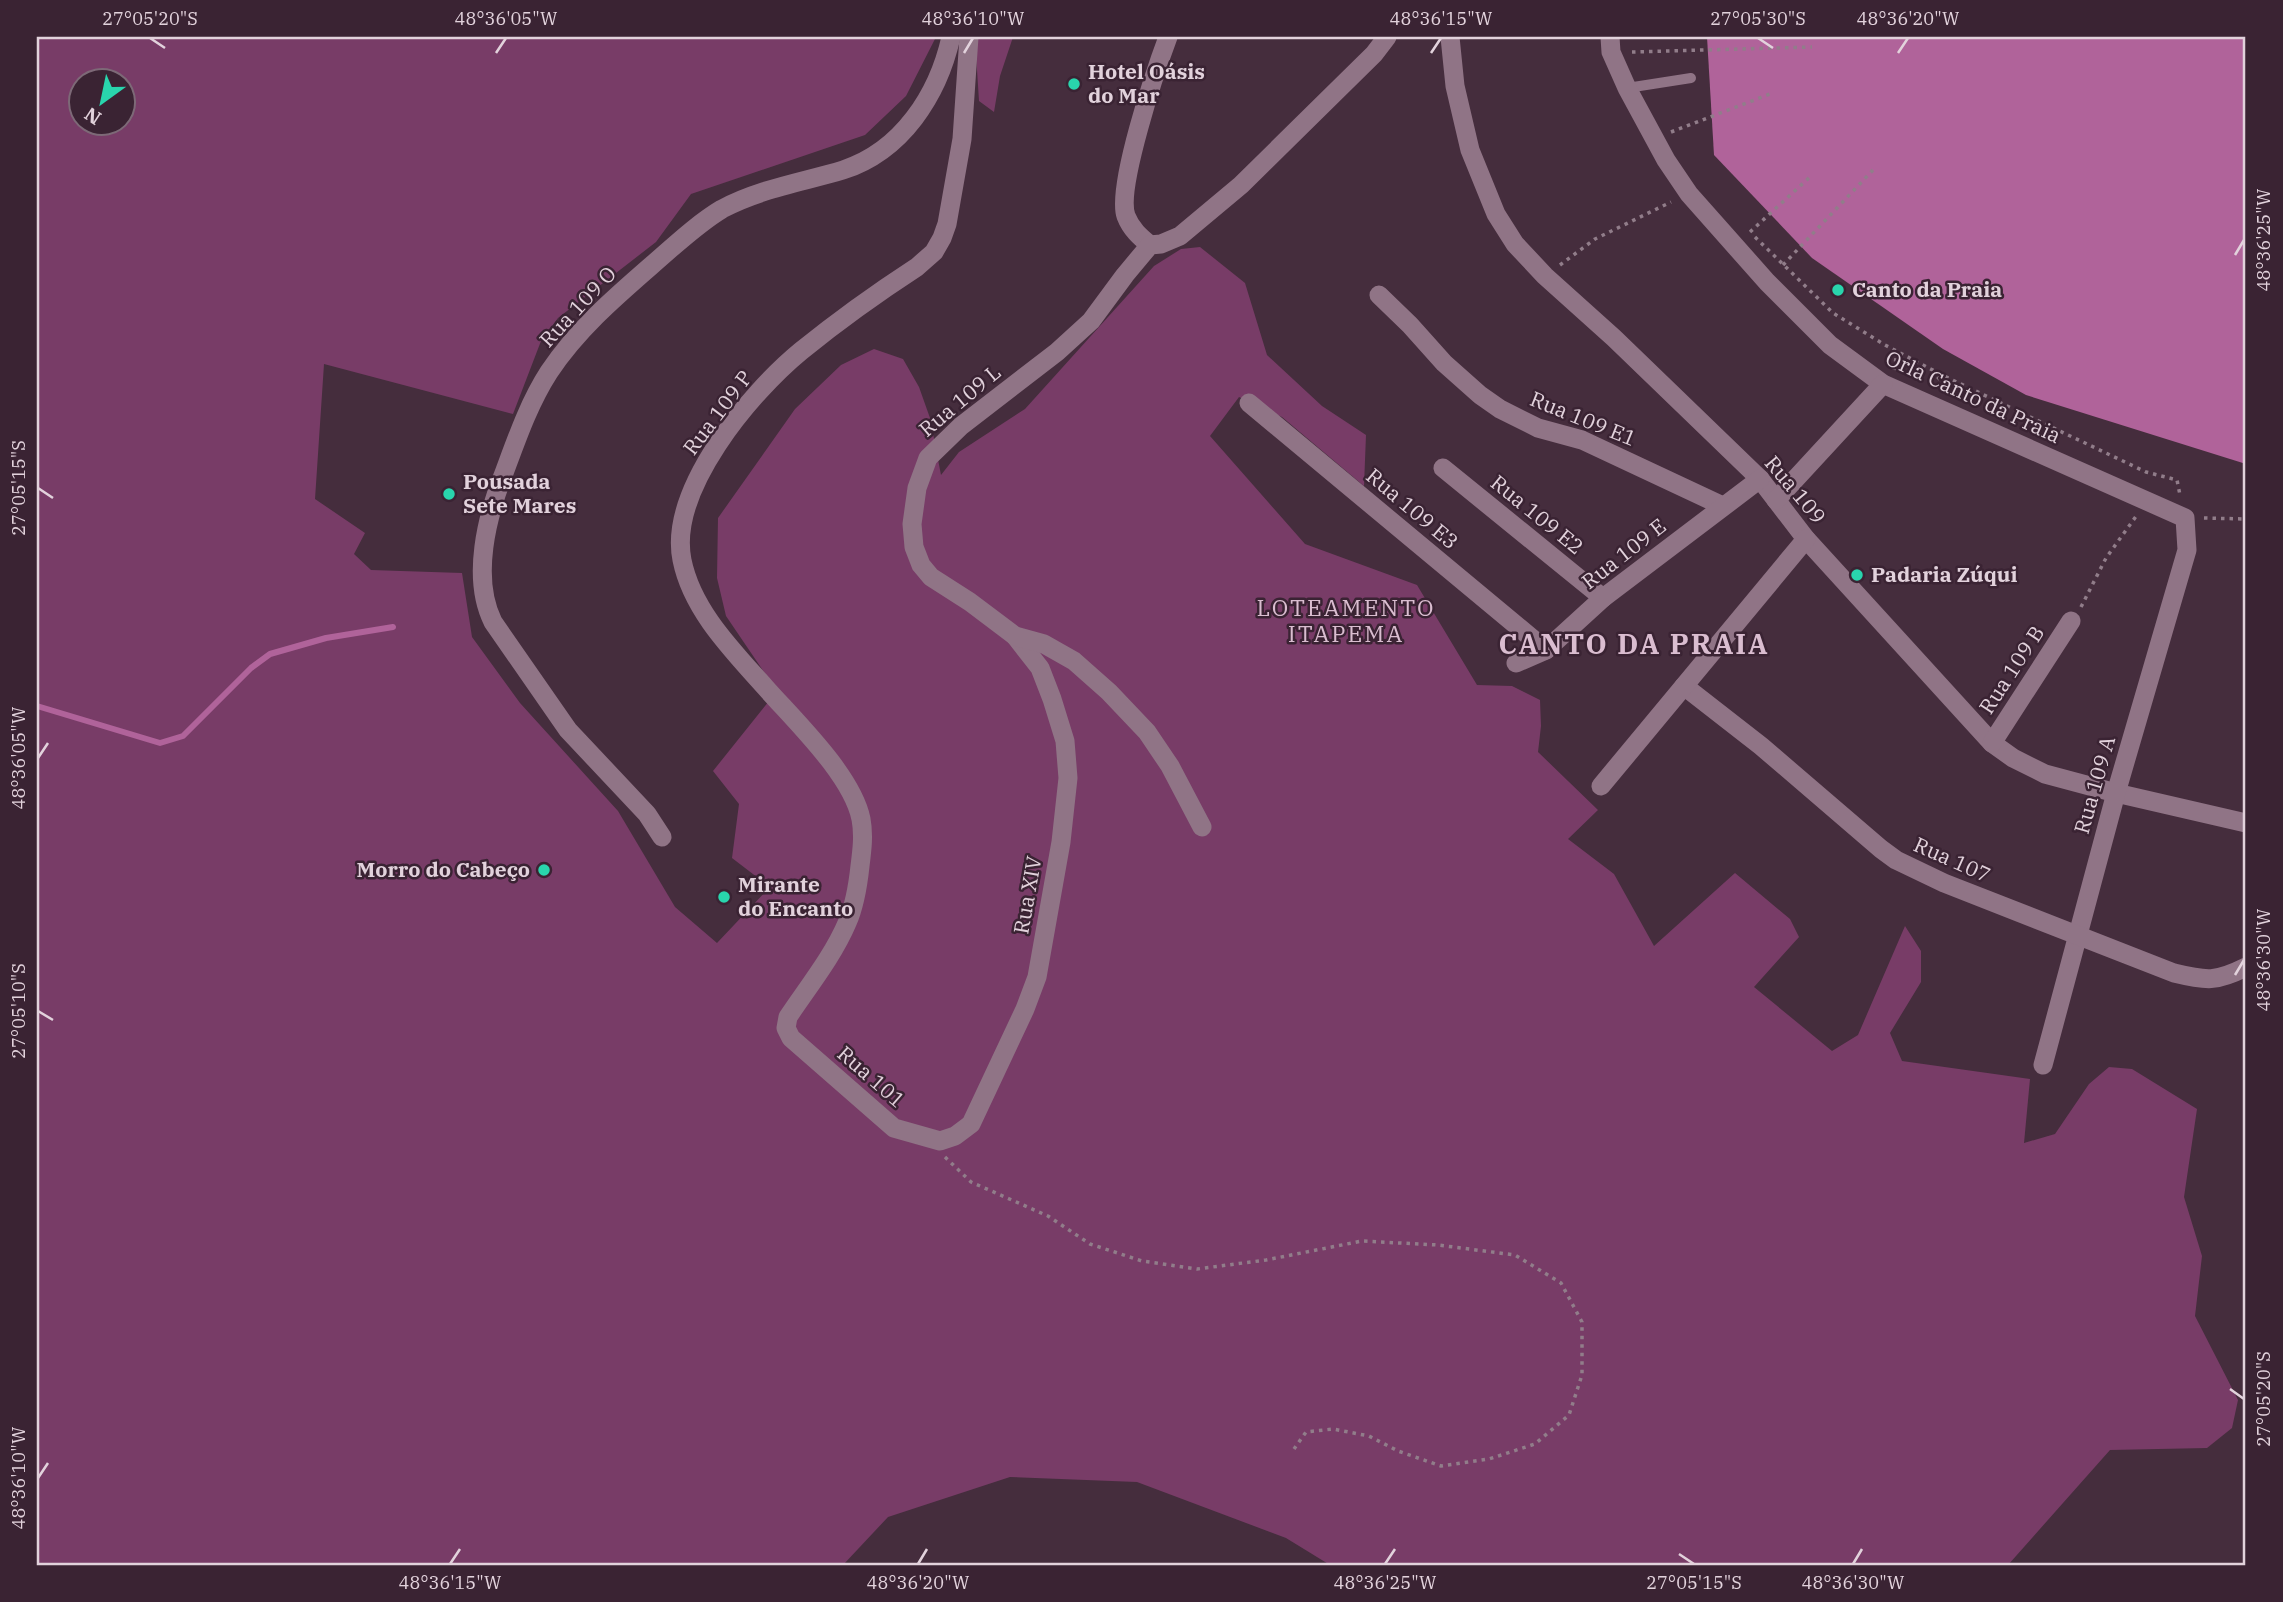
<svg xmlns="http://www.w3.org/2000/svg" width="2283" height="1602" viewBox="0 0 2283 1602" font-family="'IBM Plex Serif',serif">
<style>
.green{fill:#783c67;fill-rule:evenodd}
.water{fill:#b0639a}
.lines{fill:none;stroke-linecap:round;stroke-linejoin:round}
.stream{stroke:#b0639a;stroke-width:6}
.path{stroke:#917d8a;stroke-width:3.5;stroke-dasharray:3.5 5;stroke-linecap:butt}
.lane{stroke:#907486;stroke-width:10}
.street{stroke:#907486;stroke-width:19}
.ticks{fill:none;stroke:#e2d2dc;stroke-width:2.5}
.poi-dot{fill:#29d5ad;stroke:#3a2333;stroke-width:2.5}
.labels{text-anchor:middle;stroke-width:5;stroke-linejoin:round;paint-order:stroke}
.poi-label{font-size:21px;font-weight:bold;fill:#e2d2dc;stroke:#3a2333;text-anchor:start}
.street-label{font-size:21px;fill:#e2d2dc;stroke:#3a2333}
.neighbourhood-label{font-size:23px;letter-spacing:2px;fill:#dabdd0;stroke:#3a2333}
.district-label{font-size:28px;font-weight:bold;letter-spacing:2px;fill:#dabdd0;stroke:#3a2333}
.neatline{fill:none;stroke:#e2d2dc;stroke-width:2.5}
.ticks-label{font-size:18px;text-anchor:middle;fill:#e2d2dc}
</style>
<rect width="100%" height="100%" fill="#452d3d"/>
<g class="green">
<path d="M37 37H936L906 96 865 135 691 194 656 242 558 318 541 341 513 414 324 364 315 499 365 533 354 554 371 570 462 573 472 637 520 703 618 811 675 907 717 943 770 887 732 858 739 804 713 771 777 691 726 616 717 578 718 518 795 409 841 365 874 349 903 359 919 387 930 418 941 475 959 452 1025 409 1154 266 1181 249 1200 247 1245 283 1267 355 1322 406 1366 435 1364 486 1282 417 1239 397 1210 436 1305 544 1417 585 1477 685 1512 686 1540 700 1541 726 1538 752 1598 810 1568 839 1614 874 1654 946 1735 873 1790 919 1799 937 1754 987 1832 1051 1858 1035 1905 926 1921 951V982L1890 1033 1902 1061 2030 1079 2024 1143 2055 1134 2089 1084 2109 1067 2132 1069 2197 1109 2184 1197 2202 1256 2195 1316 2238 1400 2232 1428 2207 1448 2110 1450 2008 1565H1330L1286 1538 1137 1482 1010 1477 888 1517 843 1565H37ZM80 80H122V122H80Z"/>
<polygon points="972,37 1013,37 1000,76 994,112 979,101 975,39"/>
</g>
<polygon class="water" points="1707,37 2246,37 2246,464 2026,395 1943,349 1812,258 1714,155"/>
<g class="lines">
<polyline class="stream" points="37,706 160,743 183,736 251,668 270,654 326,638 393,627"/>
<g class="path">
<polyline points="1632,52 1812,47"/>
<polyline points="1671,132 1770,94"/>
<polyline points="1750,232 1811,176"/>
<polyline points="1755,237 1833,313 1885,345 1942,375 2146,472 2177,480 2180,495"/>
<polyline points="1560,265 1595,239 1671,202"/>
<polyline points="1783,265 1873,170"/>
<polyline points="1894,370 1897,352"/>
<polyline points="1931,385 1942,375"/>
<polyline points="2204,518 2246,519"/>
<polyline points="2081,607 2106,558 2137,515"/>
<polyline points="945,1157 971,1182 1048,1216 1090,1244 1142,1261 1197,1269 1266,1260 1362,1241 1438,1245 1515,1255 1561,1283 1582,1322 1582,1375 1569,1415 1535,1444 1489,1459 1441,1466 1398,1451 1369,1436 1333,1429 1306,1432 1294,1449"/>
</g>
<polyline class="lane" points="1627,88 1691,78"/>
<g class="street">
<path d="M969 37 962 139 947 224 942 238 934 252 917 267C877 293 838 321 801 351 750 393 668 490 682 560 692 610 732 650 765 687 795 721 852 775 861 819 864 835 862 850 860 866 858 885 855 905 847 923 833 956 808 987 788 1017L786 1028 791 1038 894 1128 940 1141 955 1136 971 1124 1025 1009 1037 977 1061 842 1068 778 1065 741 1052 699 1040 668 1015 636"/>
<polyline points="1450,37 1455,86 1470,150 1496,214 1515,244 1545,276 1614,338 1760,479 1806,539 1992,743 2013,758 2045,774 2116,793 2246,823"/>
<polyline points="1610,37 1611,52 1627,88 1666,160 1689,194 1767,282 1830,345 1883,384 2185,518 2187,550 2116,793 2043,1065"/>
<path d="M1150 245C1140 237 1131 229 1126 216 1116 188 1156 69 1168 37"/>
<polyline points="1379,295 1410,325 1444,363 1480,395 1500,409 1538,428 1582,440 1723,506"/>
<polyline points="1249,403 1546,650"/>
<polyline points="1443,468 1603,598"/>
<polyline points="1776,500 1883,384"/>
<polyline points="1516,663 1546,650 1603,598 1760,479"/>
<path d="M1684 686 1761 746 1881 849 1896 860 1944 883 2174 973C2207 981 2216 982 2246 967"/>
<polyline points="1992,743 2071,621"/>
<polyline points="1601,786 1806,539"/>
<polyline points="1202,827 1170,766 1147,732 1109,692 1074,661 1044,644 1015,636 970,602 931,577 921,565 914,547 912,524 917,488 928,458 961,426 1057,352 1091,321 1125,275 1150,245 1161,244 1180,236 1241,185 1374,54 1387,37"/>
<path d="M662 837 647 814 568 730 493 622C471 578 487 516 504 473 517 438 529 403 549 372 577 330 614 298 652 265 674 246 697 224 722 209 759 189 803 182 843 170 902 151 938 95 951 37"/>
</g>
</g>
<path class="ticks" d="M150 38 165 48M1758 38 1773 48M496 53 506 38M964 53 973 38M1431 53 1441 38M1898 53 1908 38M2235 255 2244 240M38 488 53 498M38 758 48 743M2235 975 2244 960M38 1011 53 1020M2230 1389 2244 1399M38 1478 48 1463M1679 1554 1694 1564M450 1564 460 1549M918 1564 927 1549M1385 1564 1395 1549M1853 1564 1862 1549"/>
<g class="poi-dot">
<circle cx="1074" cy="84" r="7"/>
<circle cx="1838" cy="290" r="7"/>
<circle cx="449" cy="494" r="7"/>
<circle cx="1857" cy="575" r="7"/>
<circle cx="544" cy="870" r="7"/>
<circle cx="724" cy="897" r="7"/>
</g>
<g class="labels">
<g class="poi-label">
<text x="1088" y="79">Hotel Oásis<tspan x="1088" dy="24">do Mar</tspan></text>
<text x="1852" y="297">Canto da Praia</text>
<text x="463" y="489">Pousada<tspan x="463" dy="24">Sete Mares</tspan></text>
<text x="1871" y="582">Padaria Zúqui</text>
<text x="530" y="877" text-anchor="end">Morro do Cabeço</text>
<text x="738" y="892">Mirante<tspan x="738" dy="24">do Encanto</tspan></text>
</g>
<g class="street-label">
<text transform="translate(578 307) rotate(-47)" y="7">Rua 109 O</text>
<text transform="translate(1973 397) rotate(25)" y="7">Orla Canto da Praia</text>
<text transform="translate(960 401) rotate(-40)" y="7">Rua 109 L</text>
<text transform="translate(718 413) rotate(-53)" y="7">Rua 109 P</text>
<text transform="translate(1583 419) rotate(22)" y="7">Rua 109 E1</text>
<text transform="translate(1795 490) rotate(50)" y="7">Rua 109</text>
<text transform="translate(1412 509) rotate(40)" y="7">Rua 109 E3</text>
<text transform="translate(1537 515) rotate(39)" y="7">Rua 109 E2</text>
<text transform="translate(1624 554) rotate(-38)" y="7">Rua 109 E</text>
<text transform="translate(2012 670) rotate(-57)" y="7">Rua 109 B</text>
<text transform="translate(2095 785) rotate(-74)" y="7">Rua 109 A</text>
<text transform="translate(1952 860) rotate(24)" y="7">Rua 107</text>
<text transform="translate(1028 895) rotate(-80)" y="7">Rua XIV</text>
<text transform="translate(871 1077) rotate(41)" y="7">Rua 101</text>
</g>
<g class="neighbourhood-label">
<text x="1346" y="616">LOTEAMENTO<tspan x="1346" dy="26">ITAPEMA</tspan></text>
</g>
<g class="district-label">
<text x="1634" y="654">CANTO DA PRAIA</text>
</g>
</g>
<rect width="2283" height="1602" fill="none" stroke="#3a2333" stroke-width="77"/>
<g transform="translate(102 102) rotate(213)"><circle r="33" fill="#3a2333" stroke="#7d6977" stroke-width="2"/>
<path d="M0-5L12 26L0 18L-12 26Z" fill="#29d5ad"/>
<text y="-10" font-size="19" font-weight="bold" text-anchor="middle" fill="#e2d2dc">N</text>
</g>
<rect x="38" y="38" width="2206" height="1526" class="neatline"/>
<g class="ticks-label">
<text x="150" y="25">27°05'20"S</text>
<text x="506" y="25">48°36'05"W</text>
<text x="973" y="25">48°36'10"W</text>
<text x="1441" y="25">48°36'15"W</text>
<text x="1758" y="25">27°05'30"S</text>
<text x="1908" y="25">48°36'20"W</text>
<text transform="translate(2264 240) rotate(-90)" y="6">48°36'25"W</text>
<text transform="translate(19 488) rotate(-90)" y="6">27°05'15"S</text>
<text transform="translate(19 758) rotate(-90)" y="6">48°36'05"W</text>
<text transform="translate(2264 960) rotate(-90)" y="6">48°36'30"W</text>
<text transform="translate(19 1011) rotate(-90)" y="6">27°05'10"S</text>
<text transform="translate(2264 1399) rotate(-90)" y="6">27°05'20"S</text>
<text transform="translate(19 1478) rotate(-90)" y="6">48°36'10"W</text>
<text x="450" y="1589">48°36'15"W</text>
<text x="918" y="1589">48°36'20"W</text>
<text x="1385" y="1589">48°36'25"W</text>
<text x="1694" y="1589">27°05'15"S</text>
<text x="1853" y="1589">48°36'30"W</text>
</g>
</svg>
